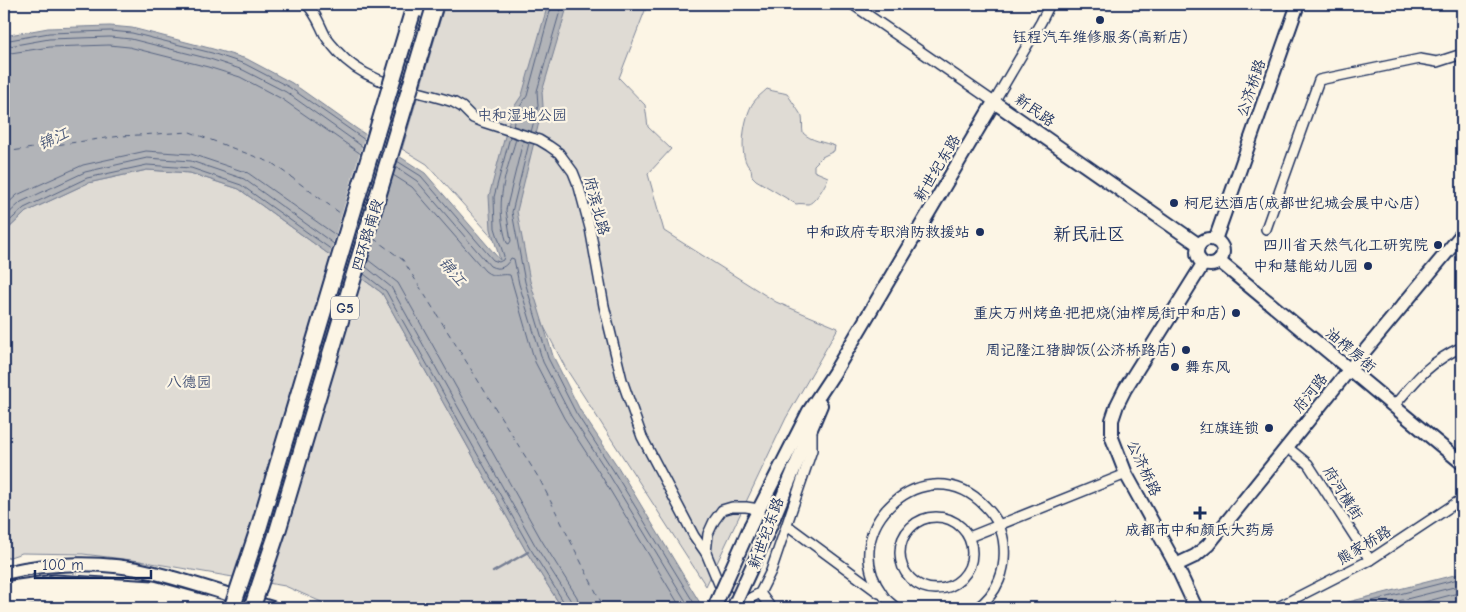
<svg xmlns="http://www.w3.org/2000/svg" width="1466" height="612" viewBox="0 0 1466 612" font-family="'Comic Neue','LXGW WenKai TC',sans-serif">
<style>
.green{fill:#dfdbd4;stroke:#7d8599}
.water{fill:#b2b4b8;stroke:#767f94}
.pier{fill:#fcf5e5}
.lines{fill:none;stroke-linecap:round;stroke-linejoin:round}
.shore{stroke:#576482;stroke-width:1}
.stream{stroke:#767f94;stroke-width:2.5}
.ferry{stroke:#485779;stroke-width:1;stroke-dasharray:6 5;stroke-linecap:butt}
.street-casing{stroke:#1b2f5e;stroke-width:12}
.secondary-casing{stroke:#1b2f5e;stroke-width:16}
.highway-casing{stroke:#1b2f5e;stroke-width:19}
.street{stroke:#fcf5e5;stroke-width:9}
.secondary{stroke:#fcf5e5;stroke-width:12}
.highway{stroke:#fcf5e5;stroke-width:15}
.secondary-bridge-casing{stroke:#1b2f5e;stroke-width:16;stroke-linecap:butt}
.highway-bridge-casing{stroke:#1b2f5e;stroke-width:19;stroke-linecap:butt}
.secondary-bridge{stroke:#fcf5e5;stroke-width:12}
.highway-bridge{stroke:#fcf5e5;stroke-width:15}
.poi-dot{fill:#1b2f5e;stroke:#fcf5e5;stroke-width:2}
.labels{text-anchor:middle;stroke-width:4.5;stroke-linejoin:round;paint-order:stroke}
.shield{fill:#fcf5e5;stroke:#5e6a86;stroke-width:1}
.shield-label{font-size:14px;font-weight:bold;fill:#1b2f5e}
.poi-label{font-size:15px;fill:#1b2f5e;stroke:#fcf5e5;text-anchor:end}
.street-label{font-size:15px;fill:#1b2f5e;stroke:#fcf5e5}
.park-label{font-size:15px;fill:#425176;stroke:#fcf5e5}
.water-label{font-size:16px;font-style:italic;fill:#485779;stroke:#fcf5e5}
.quarter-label{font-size:18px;fill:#1b2f5e;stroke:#fcf5e5}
</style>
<rect width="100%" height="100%" fill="#fcf5e5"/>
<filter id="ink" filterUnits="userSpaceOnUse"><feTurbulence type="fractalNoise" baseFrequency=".02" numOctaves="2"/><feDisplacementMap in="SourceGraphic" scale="10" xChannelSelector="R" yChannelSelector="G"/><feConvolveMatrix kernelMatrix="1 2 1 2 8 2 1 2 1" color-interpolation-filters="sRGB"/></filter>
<g filter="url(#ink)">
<g class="green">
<polygon points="445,4 656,4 646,8 619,78 645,105 648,127 671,149 648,174 664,231 776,302 838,328 786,418 706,586 565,367 504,250 427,164 402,149"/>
<path d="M767 89C774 92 782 92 787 94 788 95 802 116 802 117 803 122 802 128 803 133 811 141 824 142 835 146L834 151 822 157 814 165V171L828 177C827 183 815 203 808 204 804 204 800 203 796 204L756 180 752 176 751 169C737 159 744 116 753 103 757 97 763 93 767 89Z"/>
<polygon points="147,170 190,173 239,189 382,293 526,551 562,608 335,608 285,586 140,561 83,554 22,553 4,559 4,233 26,212 88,183"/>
</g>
<g class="water">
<polygon points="548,4 568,4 542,92 543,106 517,211 530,281 553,356 580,410 618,467 703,608 562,608 526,551 382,293 239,189 190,173 147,170 88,183 26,212 4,233 4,36 48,28 110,26 132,28 213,49 247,59 292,83 357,129 425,173 500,260 491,229 489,196 512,110 522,95"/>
<polygon points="1462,573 1462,608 1325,608"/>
</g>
<polygon class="pier" points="366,132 398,153 362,282 329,257"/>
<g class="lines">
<g class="shore">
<polyline points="4,41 49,33 110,31 132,33 212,53 245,64 289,87 365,140"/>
<polyline points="4,47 49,39 110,37 131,39 210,59 243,70 286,92 363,147"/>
<polyline points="4,54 50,47 109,45 129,47 208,67 240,77 282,99 361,154"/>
<polyline points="513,126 517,111 527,96 552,4"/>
<polyline points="531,132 538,106 537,91 562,4"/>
<path d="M516 139C505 177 494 202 507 243L509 244 511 241 506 210 523 141"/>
<polyline points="529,143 512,212 525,282 548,358 576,413 613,470 697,608"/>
<polyline points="397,161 421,176 493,260 499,262 503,260 504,256 495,228 494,197 510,137"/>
<path d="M396 167 417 181 490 266C500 271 506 267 511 258L514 259 519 284 543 362 571 416 608 473 690 608"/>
<path d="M393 175 412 187 485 271C495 279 500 273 510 275L535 362 564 418 602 477 681 608"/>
<polyline points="4,207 17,195 83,165 146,151 191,154 248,173 337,236"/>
<polyline points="4,218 21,202 85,172 147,158 191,161 244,179 334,244"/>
<polyline points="4,226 24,208 87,178 147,165 191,168 241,185 332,250"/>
<polyline points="368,260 398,283 542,541 577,597 580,608"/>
<polyline points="366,267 391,287 535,545 571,601 572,608"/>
<polyline points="364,274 386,291 530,548 565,604 566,608"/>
<polyline points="1345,608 1462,578"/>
<polyline points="1371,608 1462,585"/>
<polyline points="1402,608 1462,592"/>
</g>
<polyline class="stream" points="493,572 528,552"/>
<g class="ferry">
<polyline points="4,152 121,136 190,132 272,163 344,216"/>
<polyline points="373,238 403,260 540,480 604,608"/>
</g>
<defs>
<g id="street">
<path d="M306 4C316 12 320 26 326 37 329 42 334 47 338 52 367 85 414 89 453 102L462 107 473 118 483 122 539 140 549 146 559 153 573 172 579 187 590 228 604 306 622 380 642 437 694 536 706 553"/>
<polyline points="852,4 994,102 1041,22 1050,4"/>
<polyline points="1266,229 1319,80 1420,59 1437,62 1462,54"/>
<path d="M1393 407C1416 380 1429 362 1462 347"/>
<polyline points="1287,447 1308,464 1370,560"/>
<polyline points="759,509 746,507 732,507 722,510 714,521 708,534 706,553 719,584 731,600 743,602 760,593"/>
<circle cx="936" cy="553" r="36"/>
<polyline points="787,525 879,593"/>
<polyline points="969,537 1126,474"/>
<polyline points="760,593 771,571 812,450 812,433"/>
<polyline points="760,593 771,608"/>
<path d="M896 608C892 604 886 600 883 595 833 528 927 445 985 506 996 517 1003 530 1004 546 1006 570 998 593 977 608"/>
<polyline points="1276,608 1370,560 1462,499"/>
</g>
<g id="secondary">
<circle cx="1210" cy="252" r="13"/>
<polyline points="1215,240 1298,4"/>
<polyline points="1219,261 1462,463"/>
<polyline points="751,525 809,411 834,373 994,102 1199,245"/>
<polyline points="767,534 821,405"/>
<polyline points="1176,565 1195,556 1208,545 1349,370 1462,234"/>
<path d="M4 573C49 562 106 561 151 572 192 582 232 596 272 608"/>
<polyline points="1196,608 1176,565 1126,474 1112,438 1112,420 1117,405 1125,389 1203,264"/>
</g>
<g id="highway">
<polyline points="4,590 55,583 153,589 222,608"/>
<path d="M4 603C57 589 121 594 174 608"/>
</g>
</defs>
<use href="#street" class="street-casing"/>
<use href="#secondary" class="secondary-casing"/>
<use href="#highway" class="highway-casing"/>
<use href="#street" class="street"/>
<use href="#secondary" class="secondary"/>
<use href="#highway" class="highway"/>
<defs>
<g id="secondary-bridge">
<polyline points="714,608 751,525"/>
<polyline points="733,608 767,534"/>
</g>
<g id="highway-bridge">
<polyline points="232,608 259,527 412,14"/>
<polyline points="252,608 277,533 434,8"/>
</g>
</defs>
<use href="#secondary-bridge" class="secondary-bridge-casing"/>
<use href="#highway-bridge" class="highway-bridge-casing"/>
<use href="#secondary-bridge" class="secondary-bridge"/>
<use href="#highway-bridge" class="highway-bridge"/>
</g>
</g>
<g class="poi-dot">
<circle cx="1100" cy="20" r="5"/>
<circle cx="1174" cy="203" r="5"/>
<circle cx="980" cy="232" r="5"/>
<circle cx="1438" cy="245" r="5"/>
<circle cx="1368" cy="266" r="5"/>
<circle cx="1236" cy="313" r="5"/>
<circle cx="1186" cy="350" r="5"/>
<circle cx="1175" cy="367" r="5"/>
<circle cx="1269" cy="428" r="5"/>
<path d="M1197.5 505.5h5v5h5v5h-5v5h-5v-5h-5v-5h5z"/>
</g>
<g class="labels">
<rect class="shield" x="331" y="296.5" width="28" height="23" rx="4"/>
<g class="shield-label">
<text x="345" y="313">G5</text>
</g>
<g class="poi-label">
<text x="1100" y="42" text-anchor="middle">钰程汽车维修服务(高新店)</text>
<text x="1184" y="208" text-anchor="start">柯尼达酒店(成都世纪城会展中心店)</text>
<text x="970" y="237">中和政府专职消防救援站</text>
<text x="1428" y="250">四川省天然气化工研究院</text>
<text x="1358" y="271">中和慧能幼儿园</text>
<text x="1226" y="318">重庆万州烤鱼·把把烧(油榨房街中和店)</text>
<text x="1176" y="355">周记隆江猪脚饭(公济桥路店)</text>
<text x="1185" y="372" text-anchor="start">舞东风</text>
<text x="1259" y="433">红旗连锁</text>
<text x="1200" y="535" text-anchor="middle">成都市中和颜氏大药房</text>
</g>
<g class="street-label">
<text transform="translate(1251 88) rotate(-71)" y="5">公济桥路</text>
<text transform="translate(1035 110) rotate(35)" y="5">新民路</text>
<text transform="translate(937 168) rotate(-59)" y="5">新世纪东路</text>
<text transform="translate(597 206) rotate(75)" y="5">府滨北路</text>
<text transform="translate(367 235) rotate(-73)" y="5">四环路南段</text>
<text transform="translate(1351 350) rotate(40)" y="5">油榨房街</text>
<text transform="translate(1310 393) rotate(-51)" y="5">府河路</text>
<text transform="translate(1144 468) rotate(65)" y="5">公济桥路</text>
<text transform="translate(1343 493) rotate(58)" y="5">府河横街</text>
<text transform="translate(766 533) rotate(-70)" y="5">新世纪东路</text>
<text transform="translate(1364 545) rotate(-31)" y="5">熊家桥路</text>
</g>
<g class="park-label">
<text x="522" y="120">中和湿地公园</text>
<text x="189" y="387">八德园</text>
</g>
<g class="water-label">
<text transform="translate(53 138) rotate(-25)" y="6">锦江</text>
<text transform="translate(453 271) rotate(50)" y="6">锦江</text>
</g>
<g class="quarter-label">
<text x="1089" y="240">新民社区</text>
</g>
</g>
<rect width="1466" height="612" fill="none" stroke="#fcf5e5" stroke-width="20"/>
<rect x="10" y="10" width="1446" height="592" fill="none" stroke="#1b2f5e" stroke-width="2" filter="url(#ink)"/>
<path d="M35 570v8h116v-8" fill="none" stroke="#1b2f5e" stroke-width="2.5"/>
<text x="42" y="570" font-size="15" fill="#1b2f5e" stroke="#fcf5e5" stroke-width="4" paint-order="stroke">100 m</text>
</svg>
